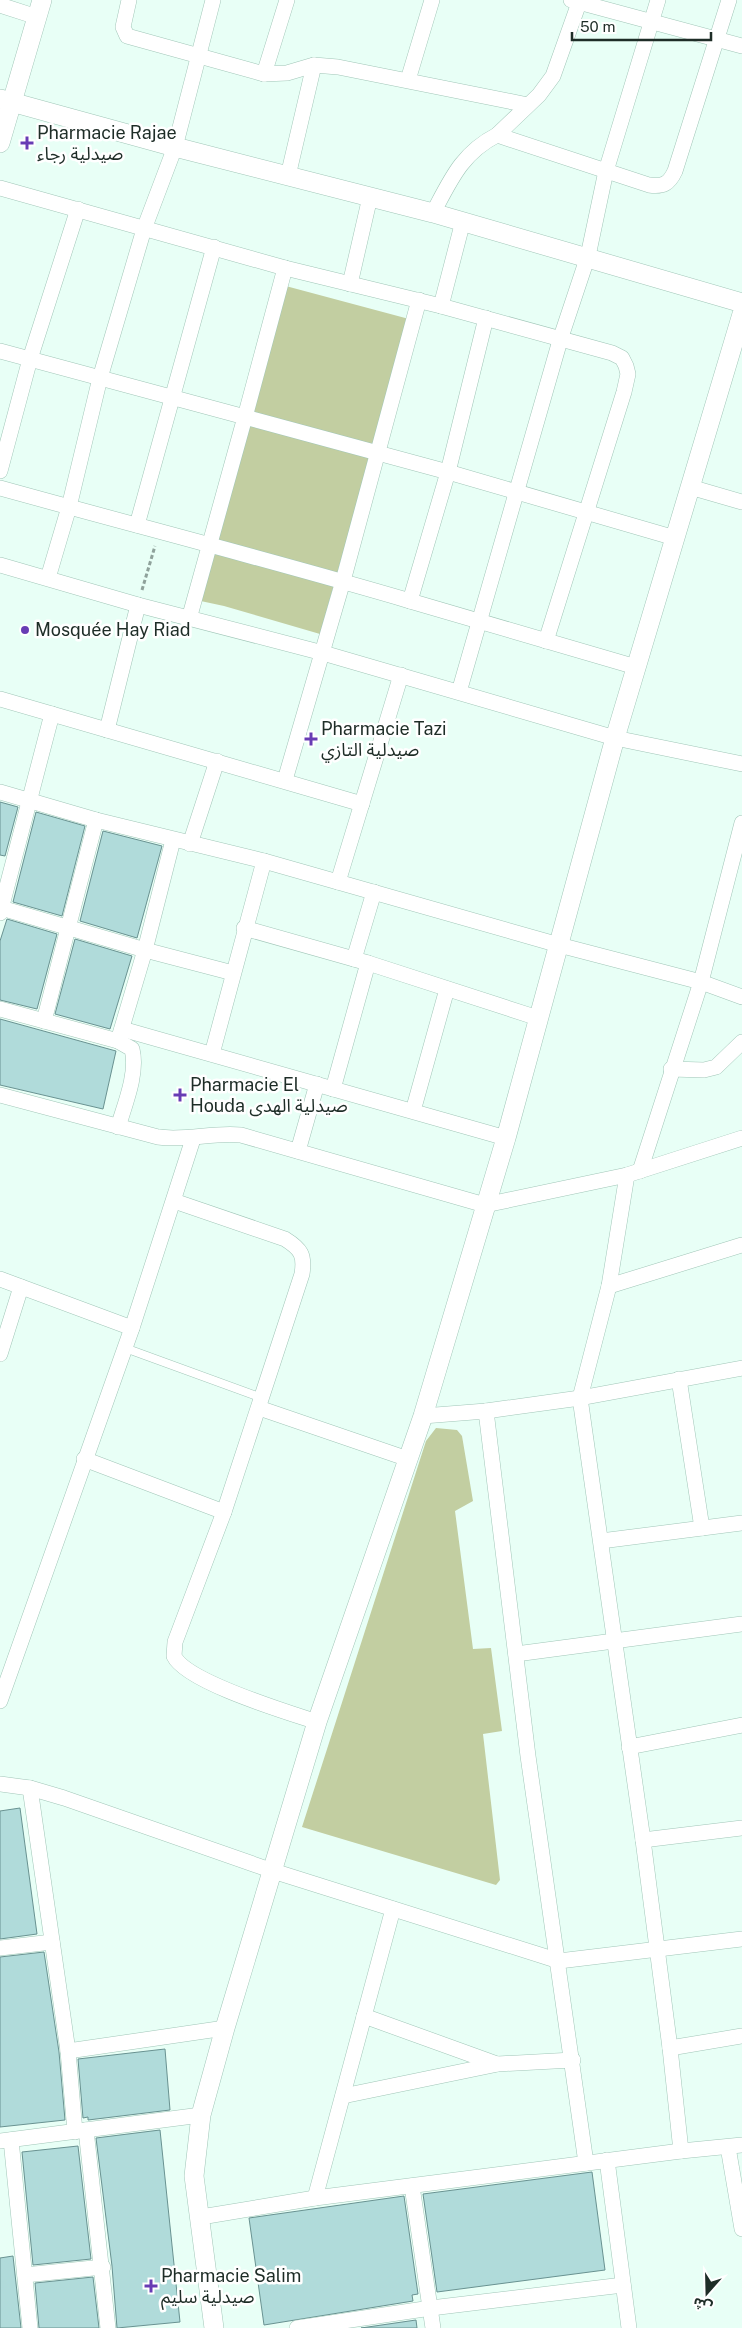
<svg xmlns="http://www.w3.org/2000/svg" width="742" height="2328" viewBox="0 0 742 2328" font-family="'Public Sans','Noto Sans Arabic',sans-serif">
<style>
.green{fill:#c2cea1}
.building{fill:#b0dbda;stroke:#699291}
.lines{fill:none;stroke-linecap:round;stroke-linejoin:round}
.service-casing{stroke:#a1c6b8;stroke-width:9}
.minor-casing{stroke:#a1c6b8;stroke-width:16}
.tertiary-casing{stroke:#a1c6b8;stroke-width:20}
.path{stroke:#8fa29b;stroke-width:3;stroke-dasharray:4 2.5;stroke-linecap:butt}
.service{stroke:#fff;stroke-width:8}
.minor{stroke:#fff;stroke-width:15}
.tertiary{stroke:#fff;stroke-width:19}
.poi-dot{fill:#683cb4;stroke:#fff;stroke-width:2}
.labels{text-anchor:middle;stroke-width:5;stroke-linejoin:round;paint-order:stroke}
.poi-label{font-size:18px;fill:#1e2d27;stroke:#fff;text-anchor:start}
</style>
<rect width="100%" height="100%" fill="#e8fff6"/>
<g class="green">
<polygon points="282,285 409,319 320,634 224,606 196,600"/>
<polygon points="436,1428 457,1430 462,1436 473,1501 455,1511 473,1649 491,1648 502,1731 483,1734 500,1880 496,1885 302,1827 426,1441"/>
</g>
<g class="building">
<polygon points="0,802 18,807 5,856 0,855"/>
<polygon points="36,812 85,826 62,916 13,902"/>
<polygon points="103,831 162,846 137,938 80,921"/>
<polygon points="7,919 57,934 37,1009 0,1000 0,941"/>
<polygon points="75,939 132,956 110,1029 55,1014"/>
<polygon points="0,1019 116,1051 103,1109 0,1085"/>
<polygon points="20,1808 37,1934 0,1939 0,1811"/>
<polygon points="44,1952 59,2052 65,2120 0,2127 0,1957"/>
<polygon points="165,2049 170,2110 88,2120 88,2117 83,2118 78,2059"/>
<polygon points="160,2130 180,2322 117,2328 112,2266 96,2138"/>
<polygon points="78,2146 91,2259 33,2265 22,2152"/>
<polygon points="592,2172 605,2270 437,2292 423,2194"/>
<polygon points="404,2196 418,2294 412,2295 413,2301 264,2325 249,2218"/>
<polygon points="13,2256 21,2328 0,2328 0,2258"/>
<polygon points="93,2277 99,2328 39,2328 35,2283"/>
<polygon points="416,2320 417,2328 361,2328"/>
</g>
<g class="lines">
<defs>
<polyline id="service" points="125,1348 262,1398"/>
<g id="minor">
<polyline points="129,0 123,27 127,36 264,74 287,73 314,65 338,67 528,105"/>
<polyline points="571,0 742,46"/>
<polyline points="0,5 37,17"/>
<polyline points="264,74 287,0"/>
<polyline points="408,80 432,0"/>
<polyline points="497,135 539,95 553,76 580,0"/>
<polyline points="288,176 314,65"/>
<polyline points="0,188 285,268 441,306 612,353 622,358 626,366 628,374 624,392 546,641"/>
<path d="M433 213C451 179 462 153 497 135L649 185C663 187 669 184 675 171L729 0"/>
<polyline points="285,268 245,417 448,472 675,538"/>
<polyline points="350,284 370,197"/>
<polyline points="441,306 463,221"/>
<polyline points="486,318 448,472 410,601 636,667"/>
<polyline points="0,351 245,417 189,619"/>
<polyline points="0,471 30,359 78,209"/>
<polyline points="690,487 742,502"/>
<path d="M0 488C137 526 274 561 410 601"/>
<polyline points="137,525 214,247"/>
<polyline points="0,565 138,605 323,653 615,738 742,764"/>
<polyline points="48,578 69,507 100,378 144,229 175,147 213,0"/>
<polyline points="459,692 561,337 588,256 606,171 658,0"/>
<polyline points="0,699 362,804"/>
<polyline points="107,730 138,605"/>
<polyline points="285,780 343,581 419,300"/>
<polyline points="0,792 96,820 264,861 559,945 701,982 742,997"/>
<polyline points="190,844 217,761"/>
<polyline points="338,882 401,675"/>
<polyline points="1,908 145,950 233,973"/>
<polyline points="0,913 52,714"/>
<polyline points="244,928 368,963 538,1018"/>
<polyline points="354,959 374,892"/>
<polyline points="0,1009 118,1041"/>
<polyline points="44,1021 96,820"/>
<polyline points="122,1029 506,1138"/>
<polyline points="212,1054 264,861"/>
<polyline points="671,1069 704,1070 716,1067 742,1042"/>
<polyline points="333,1089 368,963"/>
<path d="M0 1095 158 1137C187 1141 213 1132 241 1135L485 1205 627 1175 742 1138"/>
<polyline points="413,1111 447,989"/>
<path d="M118 1127C125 1104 138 1073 132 1049L118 1041 145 950 173 840"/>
<polyline points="298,1151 317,1084"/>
<polyline points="640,1171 701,982 742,823"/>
<path d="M174 1201 285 1239C301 1249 305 1255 302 1274L224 1512 175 1642 174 1656C186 1682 287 1712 317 1722"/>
<polyline points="0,1279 132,1328"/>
<polyline points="609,1286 627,1175"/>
<polyline points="0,1354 21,1287"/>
<polyline points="679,1379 702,1528"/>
<polyline points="259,1408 408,1459"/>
<polyline points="486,1411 580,1398 742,1368"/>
<polyline points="423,1416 486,1411 528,1756 586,2163"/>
<polyline points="84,1459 224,1512"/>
<polyline points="601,1541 742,1523"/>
<polyline points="516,1654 742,1624"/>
<polyline points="0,1701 132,1328 193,1139"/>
<polyline points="629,1747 742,1725"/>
<polyline points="0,1784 30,1788 64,1798 273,1871 559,1961 742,1939"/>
<polyline points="30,1788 68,2051 75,2132"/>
<polyline points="643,1840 742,1828"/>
<polyline points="0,1948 52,1942"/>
<polyline points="364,2016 497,2064"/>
<polyline points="670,2048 742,2036"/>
<polyline points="68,2051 225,2028"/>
<polyline points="343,2096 498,2064 573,2060"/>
<polyline points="86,2130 108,2328"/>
<polyline points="11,2140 30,2328"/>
<polyline points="0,2141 201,2115"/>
<polyline points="728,2147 742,2229"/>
<polyline points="681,2151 670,2048 643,1840 580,1398 609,1286 742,1245"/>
<polyline points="607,2160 629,2328"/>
<polyline points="412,2186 433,2328"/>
<polyline points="315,2198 393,1909"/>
<polyline points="201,2217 315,2198 681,2151 742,2145"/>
<polyline points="25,2275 103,2267"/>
<polyline points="297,2328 431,2308 623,2285"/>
</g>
<g id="tertiary">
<polyline points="0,99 175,147 433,213 742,303"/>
<polyline points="0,143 42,0"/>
<polyline points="214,2328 194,2176 201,2115 225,2028 317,1722 423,1416 506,1138 615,738 742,314"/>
</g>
</defs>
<use href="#service" class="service-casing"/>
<use href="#minor" class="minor-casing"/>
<use href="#tertiary" class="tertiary-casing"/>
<polyline class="path" points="142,590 155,546"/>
<use href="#service" class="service"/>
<use href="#minor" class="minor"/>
<use href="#tertiary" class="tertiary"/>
</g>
<g class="poi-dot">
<path d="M24.5 135.5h5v5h5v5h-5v5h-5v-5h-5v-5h5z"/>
<circle cx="25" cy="630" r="5"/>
<path d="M308.5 731.5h5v5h5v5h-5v5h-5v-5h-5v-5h5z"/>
<path d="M177.5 1087.5h5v5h5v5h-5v5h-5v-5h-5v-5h5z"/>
<path d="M148.5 2278.5h5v5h5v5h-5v5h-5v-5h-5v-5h5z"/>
</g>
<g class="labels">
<g class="poi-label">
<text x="37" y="139">Pharmacie Rajae<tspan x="37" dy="21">صيدلية رجاء</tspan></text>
<text x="35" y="636">Mosquée Hay Riad</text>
<text x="321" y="735">Pharmacie Tazi<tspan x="321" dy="21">صيدلية التازي</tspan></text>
<text x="190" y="1091">Pharmacie El<tspan x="190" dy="21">Houda صيدلية الهدى</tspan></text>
<text x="161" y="2282">Pharmacie Salim<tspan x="161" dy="21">صيدلية سليم</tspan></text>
</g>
</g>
<g transform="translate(707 2293) rotate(200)" stroke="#ffffff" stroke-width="4" paint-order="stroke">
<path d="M0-4L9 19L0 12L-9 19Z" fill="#1e2d27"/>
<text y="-8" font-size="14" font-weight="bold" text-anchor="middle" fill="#1e2d27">ش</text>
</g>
<path d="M572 32v8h139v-8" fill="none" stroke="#1e2d27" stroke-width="2.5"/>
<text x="580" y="32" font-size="15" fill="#1e2d27" stroke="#ffffff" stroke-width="4" paint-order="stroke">50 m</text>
</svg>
